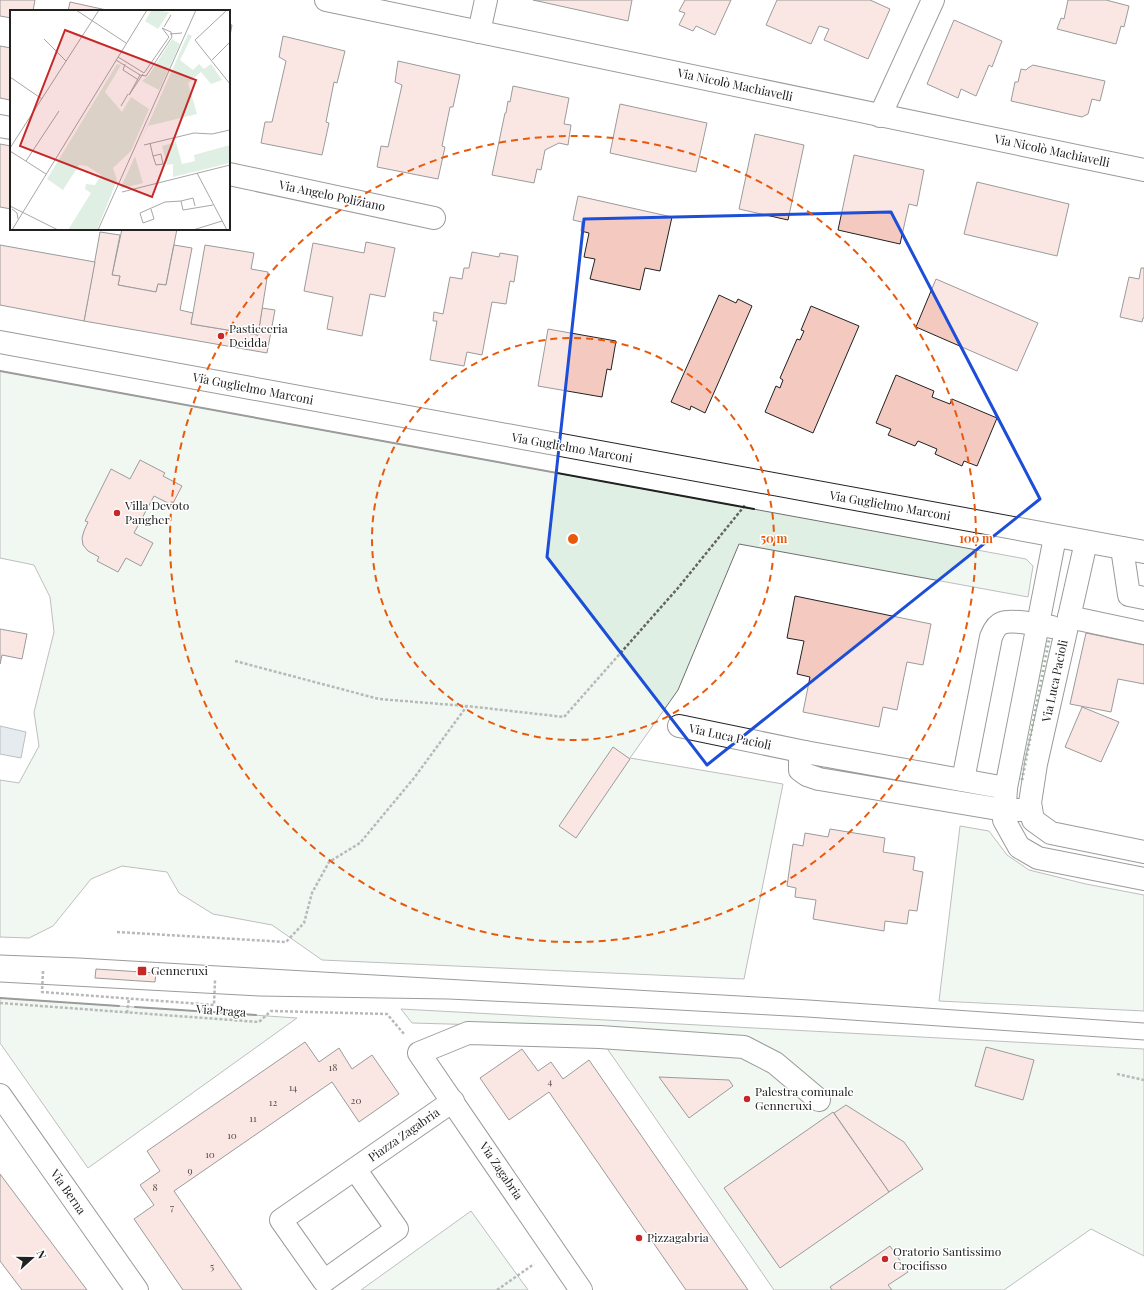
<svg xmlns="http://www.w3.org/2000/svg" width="1144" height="1290" viewBox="0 0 1144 1290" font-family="'Playfair Display',serif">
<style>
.green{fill:#e0efe3;stroke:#6f6f6f}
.water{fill:#c7d3dd;stroke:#6f6f6f}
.building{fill:#f3c9c0;stroke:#222}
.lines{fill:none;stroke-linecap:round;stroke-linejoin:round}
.minor-casing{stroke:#222;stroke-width:24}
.major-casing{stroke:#222;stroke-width:24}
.path{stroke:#646464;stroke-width:2.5;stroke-dasharray:3 2;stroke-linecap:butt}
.minor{stroke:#fff;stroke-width:22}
.major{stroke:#fff;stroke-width:22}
.tram{stroke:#222;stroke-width:1}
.hedge{stroke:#2f5e38;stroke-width:3;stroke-dasharray:2 3;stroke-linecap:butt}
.wall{stroke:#222;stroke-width:2}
.marked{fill:none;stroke:#1d4ed8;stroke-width:3;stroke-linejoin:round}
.ring{fill:none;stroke:#e8590c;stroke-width:2;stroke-dasharray:7 5}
.poi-dot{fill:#c62828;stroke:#fff;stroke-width:1.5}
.labels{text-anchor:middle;stroke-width:3;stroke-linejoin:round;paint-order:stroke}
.number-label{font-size:10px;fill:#564c4a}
.street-label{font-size:12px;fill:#222;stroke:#fff}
.poi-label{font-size:12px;fill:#222;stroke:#fff;text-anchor:start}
.inset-road{fill:none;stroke:#a7a7a7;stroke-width:1}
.view{fill:#c62828;fill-opacity:0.15;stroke:#c62828;stroke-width:2}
.inset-edge{fill:none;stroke:#222;stroke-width:2}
.centre{fill:#e8590c;stroke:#fff;stroke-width:2}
.ring-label{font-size:12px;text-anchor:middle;font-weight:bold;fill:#e8590c;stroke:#fff;stroke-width:3;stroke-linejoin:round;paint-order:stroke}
</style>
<rect width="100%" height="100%" fill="#fff"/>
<g class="green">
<polygon points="0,371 1026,559 1033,566 1028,597 739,544 678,690 630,758 783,784 744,979 322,960 272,925 213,914 179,893 167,872 122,866 91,879 53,926 29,938 0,937 0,780 19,783 39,746 34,712 54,632 50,597 34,565 0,558"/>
<polygon points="960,826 989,831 1007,855 1029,870 1086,884 1144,895 1144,1011 939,1001"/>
<polygon points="0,998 297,1018 88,1168 0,1043"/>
<polygon points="401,1009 1144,1049 1144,1256 1091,1229 1004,1290 774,1290 593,1028 412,1023"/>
<polygon points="471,1211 528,1290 361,1290"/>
</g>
<polygon class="water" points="0,726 26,732 21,758 0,754"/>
<g class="building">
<polygon points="0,0 35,0 33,11 11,11 11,18 0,16"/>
<polygon points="533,0 632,0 628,21"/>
<polygon points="685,0 731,0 715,35 696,26 693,31 679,25 685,13 679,11"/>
<polygon points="777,0 870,0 890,9 868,59 824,40 829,29 819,26 811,44 766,25"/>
<polygon points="1068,0 1106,0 1129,6 1124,27 1121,26 1116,44 1057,29 1061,18 1064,19"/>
<polygon points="70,2 111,11 68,11"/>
<polygon points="954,20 1002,41 992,67 989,65 976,96 961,89 958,98 927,84"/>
<polygon points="229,24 232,25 229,41"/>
<polygon points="283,36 345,51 337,83 334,82 326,122 329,123 322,155 261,143 265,122 272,122 286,61 279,57"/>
<polygon points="0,46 11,48 11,92 10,100 0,98"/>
<polygon points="398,61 460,75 453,107 450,107 442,146 445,147 438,179 377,167 381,146 388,147 402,85 395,82"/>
<polygon points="1033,65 1105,81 1100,101 1092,99 1088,114 1082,117 1011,101 1015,82 1018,82 1021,69 1026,70 1028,68"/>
<polygon points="513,86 569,98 564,124 571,125 568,145 559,143 545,150 541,170 537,169 534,183 492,175 505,113 506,113 508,101 510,102"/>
<polygon points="620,104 707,123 696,172 610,153"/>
<polygon points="755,134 804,145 788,220 739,209"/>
<polygon points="0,144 11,146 11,209 0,207"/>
<polygon points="854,155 924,170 917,206 909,204 900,244 838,230"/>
<polygon points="977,182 1069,204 1057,256 964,234"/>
<polygon points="578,196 672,217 660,271 645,268 640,290 590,279 595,259 584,257 589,233 581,231 582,222 573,220"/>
<polygon points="122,229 177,229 166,285 158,284 156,292 118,285 120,276 112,275"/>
<polygon points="100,232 120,235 112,275 120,276 118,285 156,292 158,284 166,285 174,245 192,248 180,310 193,313 191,324 258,335 262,308 275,310 267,353 84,321"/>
<polygon points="366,242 395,248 385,297 370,294 362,336 327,329 333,297 304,291 313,243 364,253"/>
<polygon points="0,245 95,262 84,321 0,305"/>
<polygon points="205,245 254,253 251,269 268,272 258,335 191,324"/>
<polygon points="472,252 499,257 500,253 518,256 514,282 510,281 506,304 492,302 482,355 467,352 464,366 430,360 437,321 433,321 434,312 443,314 450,277 462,279 464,268 469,268"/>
<polygon points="1141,268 1144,268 1144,318 1143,318 1142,322 1120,317 1129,277 1139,279"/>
<polygon points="936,279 1038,323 1017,371 916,327"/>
<polygon points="719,295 736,303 738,299 752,306 705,413 691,406 690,410 671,402"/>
<polygon points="811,306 859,326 813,433 765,412 776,386 780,388 783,380 780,378 797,339 800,340 804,331 801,330"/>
<polygon points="548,329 616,341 611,370 607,369 602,397 538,386"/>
<polygon points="896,375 934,391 932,397 950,404 952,399 997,418 977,466 964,461 962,466 935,454 937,449 918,441 915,446 888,435 891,429 876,423"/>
<polygon points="140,460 165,473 163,476 182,486 172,505 154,496 134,533 153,543 141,566 126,558 118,572 97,561 99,557 88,551 83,545 82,538 84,531 88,522 85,521 111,469 130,479"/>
<polygon points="795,596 931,624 923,665 907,662 897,710 883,707 879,727 803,712 810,677 797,674 804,641 787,638"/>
<polygon points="0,629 27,634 22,659 2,655 0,664"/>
<polygon points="1086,633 1144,645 1144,684 1118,679 1111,712 1070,704"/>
<polygon points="1082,707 1119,722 1101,762 1065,747"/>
<polygon points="613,747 630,759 576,838 559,826"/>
<polygon points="830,829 885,838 883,852 915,857 913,870 923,872 917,911 909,910 907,924 885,921 884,931 813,919 816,900 795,897 796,888 787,886 793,844 803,846 805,833 828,837"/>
<polygon points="96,969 156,973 155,982 95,978"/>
<polygon points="305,1042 319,1062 339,1048 352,1069 372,1055 399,1094 359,1122 332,1082 174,1191 242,1290 183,1290 134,1219 154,1205 140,1185 160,1171 147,1151"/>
<polygon points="986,1047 1034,1060 1023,1100 975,1086"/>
<polygon points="522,1049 538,1071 551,1062 563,1079 589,1060 748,1290 686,1290 549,1092 509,1120 480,1078"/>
<polygon points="659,1077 729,1080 733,1086 689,1118"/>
<polygon points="846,1105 904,1142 923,1169 889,1192 834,1113"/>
<polygon points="833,1112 889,1192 780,1268 724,1188"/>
<polygon points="0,1174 87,1290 22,1290 0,1261"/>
<polygon points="890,1246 908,1272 888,1285 892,1290 832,1290 830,1287"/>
</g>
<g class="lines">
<defs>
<g id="minor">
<polyline points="326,0 1144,170"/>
<polyline points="479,32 486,0"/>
<polyline points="880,116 933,0"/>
<polyline points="0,126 11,128"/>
<polyline points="229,174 434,218"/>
<polyline points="1055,537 1006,788 1004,820 1019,847 1038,858 1144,879"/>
<polyline points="1086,542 1036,764 1030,803 1033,820 1051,833 1144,852"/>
<polyline points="1122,548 1129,595 1144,598"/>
<polyline points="1069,617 1144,633"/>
<polyline points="679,726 805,752"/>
<path d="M963 780 991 637C993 632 996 625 1002 623 1011 619 1041 625 1052 627"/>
<polyline points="1006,788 805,752 800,761 800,770 807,775 819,779 1004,810 1031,810"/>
<polyline points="0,1095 137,1290"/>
<polyline points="355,1169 397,1229 324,1281 281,1220 453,1101"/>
<polyline points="581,1290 419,1053 468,1033 600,1037 744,1047 775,1063 819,1100"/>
</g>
<polyline id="major" points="0,342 1144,552"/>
</defs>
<use href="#minor" class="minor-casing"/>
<use href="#major" class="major-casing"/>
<g class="path">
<polyline points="235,661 379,699 466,706"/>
<polyline points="117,932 286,942 304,923 312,893 329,862 360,843 414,778 467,706 564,717 678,588 746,504"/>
<polyline points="43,971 42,992 214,1005 215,980"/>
<polyline points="0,1003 259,1022 271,1011 387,1014 404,1034"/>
<polyline points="127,1013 129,998"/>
<polyline points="1117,1074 1144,1080"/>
<polyline points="497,1290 534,1264"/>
</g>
<use href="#minor" class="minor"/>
<use href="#major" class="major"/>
<g class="tram">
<polyline points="0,955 79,958 809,1000 1144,1023"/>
<polyline points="0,982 259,996 448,999 641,1008 807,1017 1144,1040"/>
</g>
<polyline class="hedge" points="1022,780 1049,640"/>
<g class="wall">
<polyline points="0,371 754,509"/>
<polyline points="0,998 119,1006"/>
<polyline points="135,1007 256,1015"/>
</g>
</g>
<path d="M0 0H1144V1290H0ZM891 212 1040 499 707 765 547 557 584 219Z" fill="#fff" fill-opacity=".55" fill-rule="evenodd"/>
<path class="marked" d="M891 212 1040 499 707 765 547 557 584 219Z"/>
<g class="ring">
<circle cx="573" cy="539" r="201"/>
<circle cx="573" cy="539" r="403"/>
</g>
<g class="poi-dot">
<circle cx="221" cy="336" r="4"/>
<circle cx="117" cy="513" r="4"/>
<rect x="137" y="966" width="10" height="10" rx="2"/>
<circle cx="747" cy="1099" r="4"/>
<circle cx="639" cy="1238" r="4"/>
<circle cx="885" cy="1259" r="4"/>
</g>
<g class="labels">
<g class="number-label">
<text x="333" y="1071">18</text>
<text x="550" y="1085">4</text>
<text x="293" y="1091">14</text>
<text x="356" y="1104">20</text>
<text x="273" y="1106">12</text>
<text x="253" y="1122">11</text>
<text x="232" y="1139">10</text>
<text x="210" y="1158">10</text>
<text x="190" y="1174">9</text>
<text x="155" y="1191">8</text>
<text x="172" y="1211">7</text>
<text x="212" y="1270">5</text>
</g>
<g class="street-label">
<text transform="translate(735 85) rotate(12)" y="4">Via Nicolò Machiavelli</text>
<text transform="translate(1052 151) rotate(12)" y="4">Via Nicolò Machiavelli</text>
<text transform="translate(332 196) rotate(12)" y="4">Via Angelo Poliziano</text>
<text transform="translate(253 389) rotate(11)" y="4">Via Guglielmo Marconi</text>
<text transform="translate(572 448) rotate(10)" y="4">Via Guglielmo Marconi</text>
<text transform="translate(890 506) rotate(10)" y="4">Via Guglielmo Marconi</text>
<text transform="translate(1055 681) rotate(-78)" y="4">Via Luca Pacioli</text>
<text transform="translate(730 737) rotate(12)" y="4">Via Luca Pacioli</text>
<text transform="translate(221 1011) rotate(4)" y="4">Via Praga</text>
<text transform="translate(404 1135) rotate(-35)" y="4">Piazza Zagabria</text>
<text transform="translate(501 1171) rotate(56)" y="4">Via Zagabria</text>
<text transform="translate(68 1192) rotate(55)" y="4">Via Berna</text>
</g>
<g class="poi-label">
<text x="229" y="333">Pasticceria<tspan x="229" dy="14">Deidda</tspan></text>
<text x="125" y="510">Villa Devoto<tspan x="125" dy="14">Pangher</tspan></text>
<text x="151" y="975">Genneruxi</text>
<text x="755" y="1096">Palestra comunale<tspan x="755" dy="14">Genneruxi</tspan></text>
<text x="647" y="1242">Pizzagabria</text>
<text x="893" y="1256">Oratorio Santissimo<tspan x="893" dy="14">Crocifisso</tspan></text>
</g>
</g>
<g transform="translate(10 10)">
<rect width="220" height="220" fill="#fff"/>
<path d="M142 0 159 2 148 19 135 11ZM178 24 182 26 170 50 183 60 189 54 194 59 201 54 212 70 201 74 191 62 178 73 187 104 138 116 129 135ZM162 29 170 34 149 80 132 71 139 65ZM107 54 111 55 95 82 112 102 121 87 139 99 121 141 103 158 107 170 87 220H58L81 183 75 179 76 174 85 175 91 165 77 156 69 155 53 180 37 169ZM166 132 172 154 185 151 184 145 220 135V153L163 167V154L157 155 152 136ZM125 146 133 173 110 179 118 162Z" fill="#e0efe3"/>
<path class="inset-road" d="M66 0 116 33M217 0 185 30 220 74M154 17 161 5M160 24 172 23M34 29 56 51M106 50 130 65 136 66 162 27 161 22 152 18 159 27 134 63 108 47M202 50 220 32M115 54 113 60 127 69M130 65 119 85 133 64M0 67 32 89M111 96 118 84M140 133 143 146 146 155 153 154 151 144 143 146M134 135 184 123 202 124 220 120M0 138 89 0M0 141 36 164M16 151 49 101M187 163 217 220M112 182 220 155M0 196 48 220M185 196 183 188 171 191 173 200 203 195M2 199 7 203 8 209M141 199 144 209 133 213 130 203 155 192 171 191M2 220 137 0M88 220 186 0M183 220 212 211"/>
<path class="view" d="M55 20 186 70 142 187 10 136Z"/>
<rect width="220" height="220" class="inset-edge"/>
</g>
<circle cx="573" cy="539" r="6" class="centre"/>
<g class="ring-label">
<text x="774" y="543">50 m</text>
<text x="976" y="543">100 m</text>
</g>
<g transform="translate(32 1258) rotate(69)" stroke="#ffffff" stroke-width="3" paint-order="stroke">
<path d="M0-3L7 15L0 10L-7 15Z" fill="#222222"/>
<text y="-6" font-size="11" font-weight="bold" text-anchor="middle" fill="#222222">N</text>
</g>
</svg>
